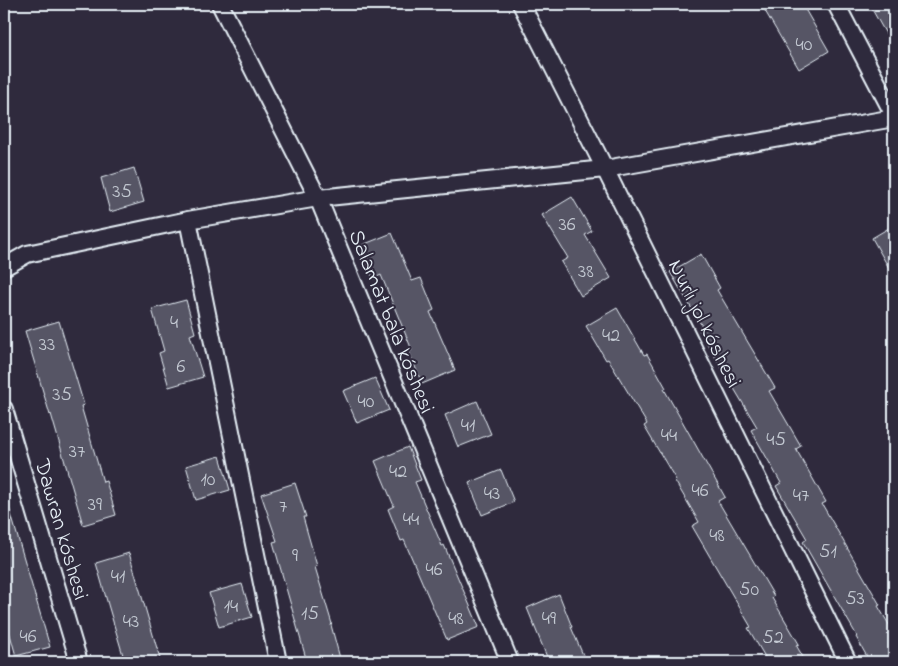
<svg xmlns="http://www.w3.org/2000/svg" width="898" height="666" viewBox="0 0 898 666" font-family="'Indie Flower',sans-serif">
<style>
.building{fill:#575565;stroke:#e8f1f8}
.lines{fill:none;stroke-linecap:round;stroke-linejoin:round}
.minor-casing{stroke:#e8f1f8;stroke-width:20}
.minor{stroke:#2f2a3d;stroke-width:16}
.labels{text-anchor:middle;stroke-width:4;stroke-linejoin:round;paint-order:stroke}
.number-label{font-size:20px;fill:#c4cad3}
.street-label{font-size:22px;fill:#e8f1f8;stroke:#2f2a3d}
</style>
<rect width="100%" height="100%" fill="#2f2a3d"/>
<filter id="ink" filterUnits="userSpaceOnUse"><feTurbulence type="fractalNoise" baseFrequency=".02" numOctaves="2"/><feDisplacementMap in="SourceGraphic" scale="10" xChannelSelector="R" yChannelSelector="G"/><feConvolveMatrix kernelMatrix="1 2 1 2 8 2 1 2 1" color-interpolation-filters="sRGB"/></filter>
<g filter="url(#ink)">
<g class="building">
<polygon points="761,4 802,4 829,51 799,69"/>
<polygon points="869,4 894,4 894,47 882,27"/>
<polygon points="134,168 144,202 110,212 101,178"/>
<polygon points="572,197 592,231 585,235 611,278 581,296 561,262 568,258 542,215"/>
<polygon points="894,225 894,277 872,238"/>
<polygon points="392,233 412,281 421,278 434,310 430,312 455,370 422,384 409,351 412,350 381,275 373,279 360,246"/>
<polygon points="701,254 720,288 717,290 775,388 769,391 801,446 796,449 826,502 822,504 880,605 878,606 894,633 894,662 870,662 856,637 857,636 803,542 807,539 776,486 781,483 751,430 757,427 698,328 702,326 670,272"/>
<polygon points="186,300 195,333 190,335 203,377 169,387 159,353 164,351 152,309"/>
<polygon points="617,308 644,355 647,354 666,388 664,389 725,497 718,501 774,596 772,598 799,644 796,645 806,662 768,662 748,628 751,627 692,526 699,522 675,481 676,480 644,426 647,424 608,359 606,360 586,326"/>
<polygon points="59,321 84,405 81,406 103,482 106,481 116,515 83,525 51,414 50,415 25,331"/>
<polygon points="375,378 389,410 357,423 343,391"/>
<polygon points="477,401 491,434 458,447 445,415"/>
<polygon points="408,447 421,480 415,482 442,546 444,545 479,627 447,640 404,540 401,541 388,509 394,506 375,461"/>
<polygon points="220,456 230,490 196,500 186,466"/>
<polygon points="501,470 514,502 482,515 469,483"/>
<polygon points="295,483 306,517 303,517 317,566 315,567 332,624 331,625 341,662 307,662 273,542 277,541 261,494"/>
<polygon points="8,504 50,647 16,656 4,613 4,505"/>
<polygon points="129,553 139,587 161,662 125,662 109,608 96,563"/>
<polygon points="242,584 252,617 219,627 209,593"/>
<polygon points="559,594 572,627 571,627 586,662 549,662 527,608"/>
</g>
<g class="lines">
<defs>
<g id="minor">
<polyline points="220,4 318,198 510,662"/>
<polyline points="521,4 605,169 848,662"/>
<polyline points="836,4 894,115"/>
<polyline points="188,220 278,662"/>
<polyline points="4,267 27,254 188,220 318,198 605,169 894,118"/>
<polyline points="4,409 79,662"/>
</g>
</defs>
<use href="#minor" class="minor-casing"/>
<use href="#minor" class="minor"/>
</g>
</g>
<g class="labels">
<g class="number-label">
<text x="804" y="50">40</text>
<text x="122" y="197">35</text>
<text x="567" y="230">36</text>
<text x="586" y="277">38</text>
<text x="174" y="328">4</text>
<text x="611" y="341">42</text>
<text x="47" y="350">33</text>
<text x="181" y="372">6</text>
<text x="62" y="400">35</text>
<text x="366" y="407">40</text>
<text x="468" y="431">41</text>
<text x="669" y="441">44</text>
<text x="776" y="445">45</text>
<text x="77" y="457">37</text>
<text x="398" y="477">42</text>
<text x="208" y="485">10</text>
<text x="700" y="496">46</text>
<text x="492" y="499">43</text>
<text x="801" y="501">47</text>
<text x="95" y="510">39</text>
<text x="283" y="512">7</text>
<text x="411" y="525">44</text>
<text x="717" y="541">48</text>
<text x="828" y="557">51</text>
<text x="295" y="561">9</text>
<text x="434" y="575">46</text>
<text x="118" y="582">41</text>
<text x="749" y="595">50</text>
<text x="855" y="604">53</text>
<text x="231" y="612">14</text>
<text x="310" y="619">15</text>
<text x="456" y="624">48</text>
<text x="549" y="624">49</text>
<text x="131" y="627">43</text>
<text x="28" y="642">46</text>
<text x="773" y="643">52</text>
</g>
<g class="street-label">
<text transform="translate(393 321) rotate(68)" y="8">Salamat bala kóshesi</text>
<text transform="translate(706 323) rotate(64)" y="8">Nurlı jol kóshesi</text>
<text transform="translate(63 529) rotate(74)" y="8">Dawran kóshesi</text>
</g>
</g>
<rect width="898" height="666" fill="none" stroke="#2f2a3d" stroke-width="20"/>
<rect x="10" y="10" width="878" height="646" fill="none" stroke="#e8f1f8" stroke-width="2" filter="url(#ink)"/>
</svg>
